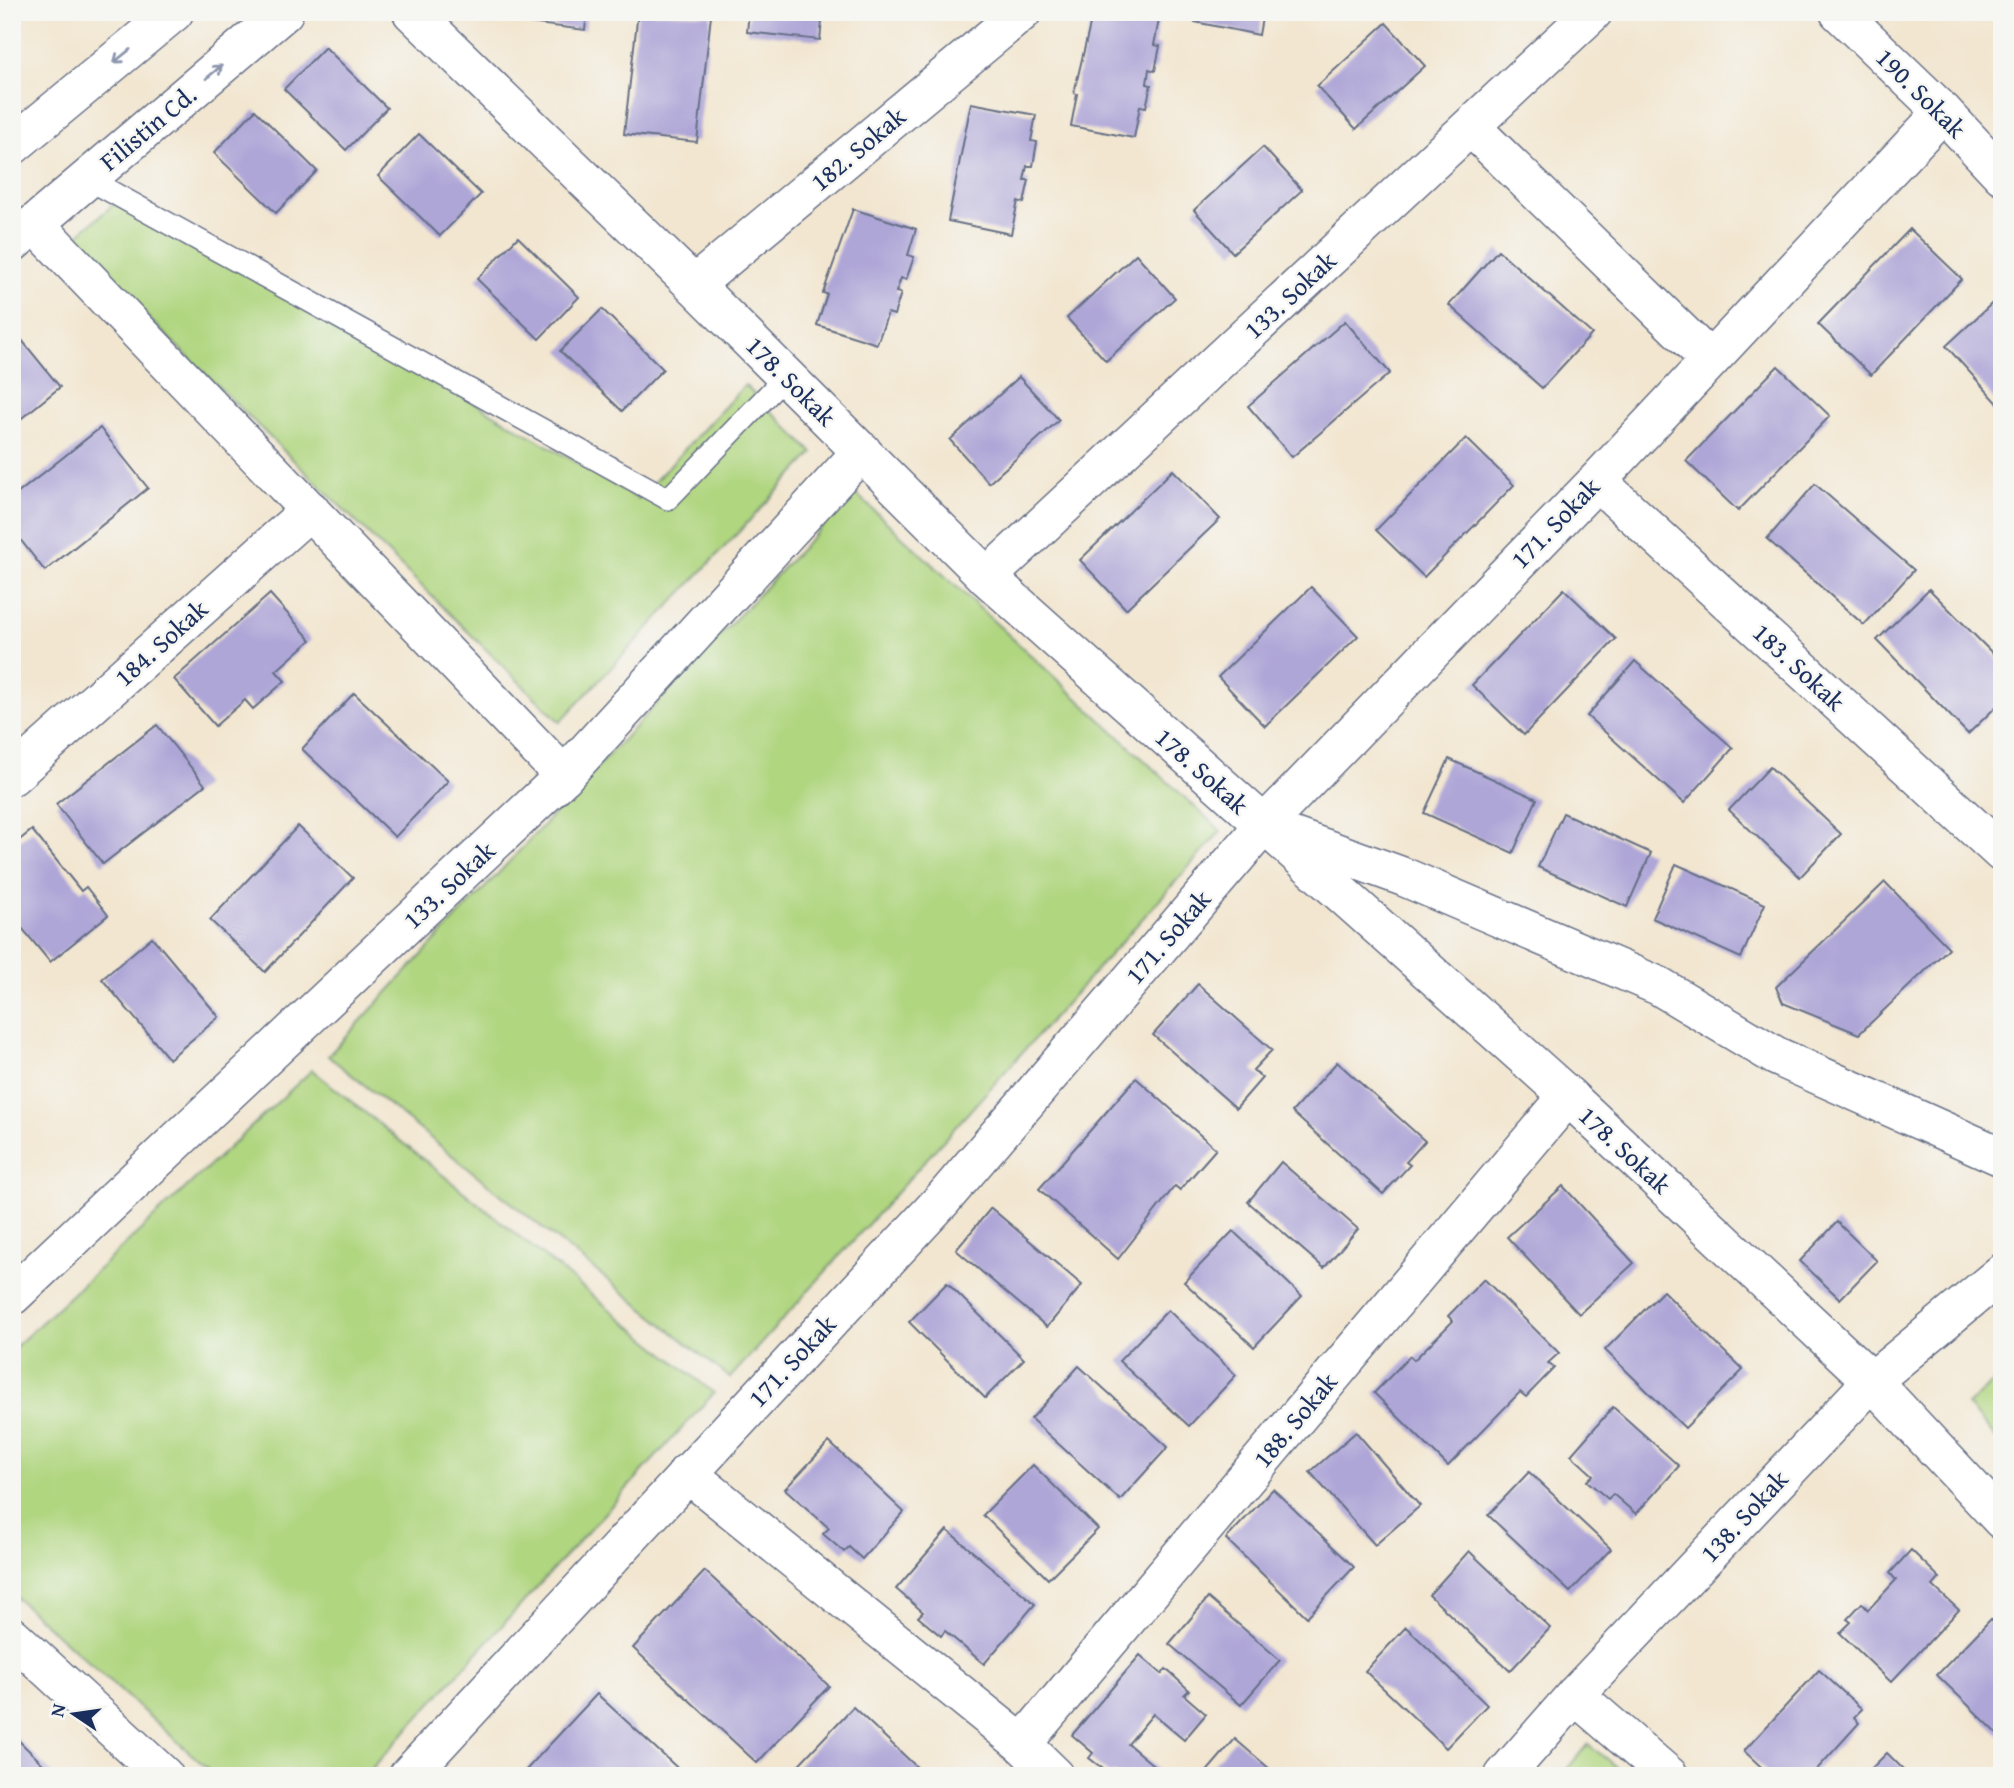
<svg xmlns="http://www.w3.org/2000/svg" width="2014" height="1788" viewBox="0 0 2014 1788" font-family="'Gentium Book Plus',serif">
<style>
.green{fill:#b0d680;stroke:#66826f;stroke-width:2}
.building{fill:#aea6d7}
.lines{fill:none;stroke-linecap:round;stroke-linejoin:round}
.service-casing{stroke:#666f86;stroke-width:24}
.minor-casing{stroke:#666f86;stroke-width:41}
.tertiary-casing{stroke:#666f86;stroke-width:41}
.secondary-casing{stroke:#666f86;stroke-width:41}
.service{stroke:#fff;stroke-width:21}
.minor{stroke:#fff;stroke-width:38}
.tertiary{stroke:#fff;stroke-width:38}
.secondary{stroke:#fff;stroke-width:38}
.oneway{stroke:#8d97ae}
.labels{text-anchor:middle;stroke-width:5;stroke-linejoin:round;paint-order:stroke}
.street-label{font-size:26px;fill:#1b2f5e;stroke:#f6f6f2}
</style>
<rect width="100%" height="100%" fill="#f6f6f2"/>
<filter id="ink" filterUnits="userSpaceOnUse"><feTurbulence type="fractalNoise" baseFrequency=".0143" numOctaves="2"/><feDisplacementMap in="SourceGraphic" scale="14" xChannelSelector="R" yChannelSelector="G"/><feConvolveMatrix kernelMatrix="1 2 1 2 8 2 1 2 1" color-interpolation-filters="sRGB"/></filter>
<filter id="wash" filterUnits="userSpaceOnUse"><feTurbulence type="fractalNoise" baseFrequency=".00686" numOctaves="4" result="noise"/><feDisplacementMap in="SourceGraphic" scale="28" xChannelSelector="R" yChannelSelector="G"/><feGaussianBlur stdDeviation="1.57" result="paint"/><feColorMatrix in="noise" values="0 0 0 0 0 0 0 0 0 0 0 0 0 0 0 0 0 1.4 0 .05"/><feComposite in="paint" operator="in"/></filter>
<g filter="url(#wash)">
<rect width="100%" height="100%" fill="#f2e6d0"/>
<g class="green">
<polygon points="124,196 638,499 745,385 813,453 560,722 70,241"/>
<polygon points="854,492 1221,831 730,1378 328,1056"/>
<polygon points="312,1070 714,1393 365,1776 216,1776 12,1594 12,1350"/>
<polygon points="2002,1375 2002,1445 1967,1405"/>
<polygon points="1588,1744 1627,1776 1561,1776"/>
</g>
<g id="blocks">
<g class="building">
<polygon points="513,12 587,12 585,30 512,21"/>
<polygon points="638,12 711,15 697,142 624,134"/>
<polygon points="749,12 823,12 820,40 747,32"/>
<polygon points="1093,12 1122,12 1159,20 1154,45 1160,46 1155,71 1149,69 1147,84 1151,85 1146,107 1140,106 1134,138 1071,126 1077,94 1074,93"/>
<polygon points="1198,12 1263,12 1259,35 1195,22"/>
<polygon points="1386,23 1425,66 1356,129 1317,86"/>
<polygon points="325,47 387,108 346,150 284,89"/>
<polygon points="971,103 1036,115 1031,141 1037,142 1033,166 1027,166 1024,180 1029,180 1024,203 1018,201 1011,234 948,221"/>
<polygon points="255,110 317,171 276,213 214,153"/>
<polygon points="419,134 481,194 440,236 378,176"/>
<polygon points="1263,147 1302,190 1233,253 1194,210"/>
<polygon points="853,209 916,229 908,255 914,257 906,280 901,278 896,292 901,293 894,315 888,313 877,344 817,325 827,294 823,293"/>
<polygon points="1910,229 1962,279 1871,375 1818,324"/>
<polygon points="518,237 579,297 539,339 477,279"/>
<polygon points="1498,250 1592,334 1542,388 1449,305"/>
<polygon points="1136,254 1175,298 1106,361 1067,318"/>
<polygon points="2000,296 2002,298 2002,408 1946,346"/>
<polygon points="602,309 663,369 622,411 560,351"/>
<polygon points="1345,321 1390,373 1292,457 1248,406"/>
<polygon points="12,328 60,387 12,426"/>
<polygon points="1778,366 1830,416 1738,511 1686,461"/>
<polygon points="1019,377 1059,420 989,483 950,440"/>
<polygon points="100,428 148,488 45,571 12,529 12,498"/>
<polygon points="1466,438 1514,485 1424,577 1376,530"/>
<polygon points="1173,470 1220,519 1126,609 1080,560"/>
<polygon points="1815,484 1914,570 1864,625 1767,539"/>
<polygon points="1311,587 1358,636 1265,726 1218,677"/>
<polygon points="1564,589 1616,639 1524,735 1472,685"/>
<polygon points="1929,589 2002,663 2002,701 1968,734 1877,640"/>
<polygon points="270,594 311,640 276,671 285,681 253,709 245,700 215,726 174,679"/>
<polygon points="1635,661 1733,748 1684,803 1587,716"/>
<polygon points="354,693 448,781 395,837 302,749"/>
<polygon points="157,725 205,785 103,864 56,804"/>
<polygon points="1449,759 1537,799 1513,853 1424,813"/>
<polygon points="1770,767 1841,834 1800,877 1729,810"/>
<polygon points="1563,813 1651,853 1627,907 1538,867"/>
<polygon points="298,826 353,878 265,972 210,920"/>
<polygon points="32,830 81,891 86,887 108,915 50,962 12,916 12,846"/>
<polygon points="1676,864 1765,904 1741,958 1652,918"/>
<polygon points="1885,882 1949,948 1859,1034 1783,1003 1776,987"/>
<polygon points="152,937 219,1017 169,1059 102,979"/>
<polygon points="1198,984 1272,1050 1253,1070 1262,1078 1236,1108 1153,1035"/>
<polygon points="1337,1062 1425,1141 1406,1162 1410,1165 1383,1194 1292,1112"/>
<polygon points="1136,1078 1216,1149 1180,1190 1175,1186 1118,1259 1039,1189"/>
<polygon points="1281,1162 1358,1229 1324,1268 1248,1202"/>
<polygon points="1563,1186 1634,1263 1579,1314 1507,1237"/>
<polygon points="991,1208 1082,1285 1047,1327 956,1250"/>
<polygon points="1837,1222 1877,1261 1840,1299 1800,1261"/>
<polygon points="1233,1231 1302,1296 1254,1347 1184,1282"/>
<polygon points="1484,1279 1559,1353 1548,1363 1554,1368 1526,1397 1520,1392 1448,1466 1374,1393 1410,1356 1414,1360 1453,1321 1448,1316"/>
<polygon points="947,1283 1024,1359 985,1398 909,1322"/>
<polygon points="1663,1291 1743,1370 1685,1428 1605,1350"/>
<polygon points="1168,1310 1236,1375 1189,1426 1119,1361"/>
<polygon points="1079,1366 1168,1447 1120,1500 1031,1419"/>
<polygon points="1613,1407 1679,1466 1636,1514 1613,1494 1608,1499 1587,1481 1593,1475 1571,1455"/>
<polygon points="1356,1432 1420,1506 1375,1545 1310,1472"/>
<polygon points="829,1442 904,1512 862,1559 849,1547 844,1552 823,1534 829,1528 785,1489"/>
<polygon points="1033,1465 1098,1529 1048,1579 983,1515"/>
<polygon points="1529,1472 1611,1549 1570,1592 1488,1515"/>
<polygon points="1273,1489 1354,1567 1307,1617 1226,1539"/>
<polygon points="947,1530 1035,1604 984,1664 945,1631 941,1636 918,1617 923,1612 896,1589"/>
<polygon points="1911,1550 1940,1578 1933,1586 1959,1610 1891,1682 1840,1633 1851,1622 1847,1619 1862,1603 1868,1610 1896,1580 1890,1573"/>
<polygon points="1469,1551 1550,1628 1510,1671 1429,1595"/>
<polygon points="705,1571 829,1686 757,1763 633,1648"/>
<polygon points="1208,1598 1280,1660 1241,1705 1169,1644"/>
<polygon points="1991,1619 2002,1629 2002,1738 1937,1675"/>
<polygon points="1406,1627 1487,1705 1446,1748 1365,1671"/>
<polygon points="1140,1655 1162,1674 1166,1669 1189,1690 1184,1695 1206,1714 1184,1740 1153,1714 1128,1744 1158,1769 1152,1776 1118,1776 1114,1772 1111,1775 1089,1758 1093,1753 1072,1735"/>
<polygon points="1819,1670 1862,1709 1854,1717 1859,1723 1811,1776 1771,1776 1744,1751"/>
<polygon points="597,1694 686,1776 530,1776 525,1771"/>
<polygon points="853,1707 922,1772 918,1776 788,1776"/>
<polygon points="12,1734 52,1773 49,1776 12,1776"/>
<polygon points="1235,1739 1278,1776 1203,1776"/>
<polygon points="1887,1753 1910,1776 1864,1776"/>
</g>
</g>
</g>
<g filter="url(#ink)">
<use href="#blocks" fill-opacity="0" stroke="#666f86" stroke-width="2"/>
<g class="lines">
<defs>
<polyline id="service" points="88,179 668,499 786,376"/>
<g id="minor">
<polyline points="1839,12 1943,112 2002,175"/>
<polyline points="1943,112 1597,481 1263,826 1404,877 1659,986 1776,1056 2002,1157"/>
<polyline points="1471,127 1710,360"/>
<polyline points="35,224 564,776"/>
<polyline points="694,285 1022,12"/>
<polyline points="1597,481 2002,853"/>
<polyline points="987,577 1593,12"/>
<polyline points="12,776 310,510"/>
<polyline points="12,1296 564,776 862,451"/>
<polyline points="1872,1381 2002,1273"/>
<polyline points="687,1473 1022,1744 1055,1776"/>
<polyline points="12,1636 164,1776"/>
<polyline points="1575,1695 1669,1776"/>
<polyline points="1022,1744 1568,1096"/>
</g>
<g id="tertiary">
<polyline points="412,12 694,285 987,577 1568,1096 1872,1381 2002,1520"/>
<polyline points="408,1776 944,1198 1263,826"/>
<polyline points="1504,1776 1575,1695 1872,1381"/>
</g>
<g id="secondary">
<polyline points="12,146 174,12"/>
<polyline points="12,243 284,12"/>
</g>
</defs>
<use href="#service" class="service-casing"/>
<use href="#minor" class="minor-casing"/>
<use href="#tertiary" class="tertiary-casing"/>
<use href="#secondary" class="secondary-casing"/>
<use href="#service" class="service"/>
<use href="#minor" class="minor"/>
<use href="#tertiary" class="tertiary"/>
<use href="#secondary" class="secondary"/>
</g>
<defs><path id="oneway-shaft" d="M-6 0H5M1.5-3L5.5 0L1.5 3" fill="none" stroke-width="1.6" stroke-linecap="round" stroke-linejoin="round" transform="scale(1.75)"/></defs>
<g class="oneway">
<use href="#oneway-shaft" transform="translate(122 56) rotate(141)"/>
<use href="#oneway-shaft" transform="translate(214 72) rotate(-40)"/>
</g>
</g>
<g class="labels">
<g class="street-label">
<text transform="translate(1921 93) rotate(45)" y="9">190. Sokak</text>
<text transform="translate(148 128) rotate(-40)" y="9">Filistin Cd.</text>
<text transform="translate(858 149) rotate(-40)" y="9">182. Sokak</text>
<text transform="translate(1290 295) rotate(-43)" y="9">133. Sokak</text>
<text transform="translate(791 381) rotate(45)" y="9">178. Sokak</text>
<text transform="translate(1555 523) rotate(-46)" y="9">171. Sokak</text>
<text transform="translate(161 643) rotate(-42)" y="9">184. Sokak</text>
<text transform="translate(1799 667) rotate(43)" y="9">183. Sokak</text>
<text transform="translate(1202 771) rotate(42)" y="9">178. Sokak</text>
<text transform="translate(449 885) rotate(-43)" y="9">133. Sokak</text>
<text transform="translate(1168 937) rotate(-49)" y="9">171. Sokak</text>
<text transform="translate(1625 1150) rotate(43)" y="9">178. Sokak</text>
<text transform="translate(792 1361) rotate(-47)" y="9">171. Sokak</text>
<text transform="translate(1295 1420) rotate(-50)" y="9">188. Sokak</text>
<text transform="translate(1744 1516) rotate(-47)" y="9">138. Sokak</text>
</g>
</g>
<rect width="2014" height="1788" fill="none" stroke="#f6f6f2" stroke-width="42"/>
<g transform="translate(74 1714) rotate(283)" stroke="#f6f6f2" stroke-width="5" paint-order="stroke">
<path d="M0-5L12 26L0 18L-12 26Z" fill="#1b2f5e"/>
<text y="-10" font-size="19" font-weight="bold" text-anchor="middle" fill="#1b2f5e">N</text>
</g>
</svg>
